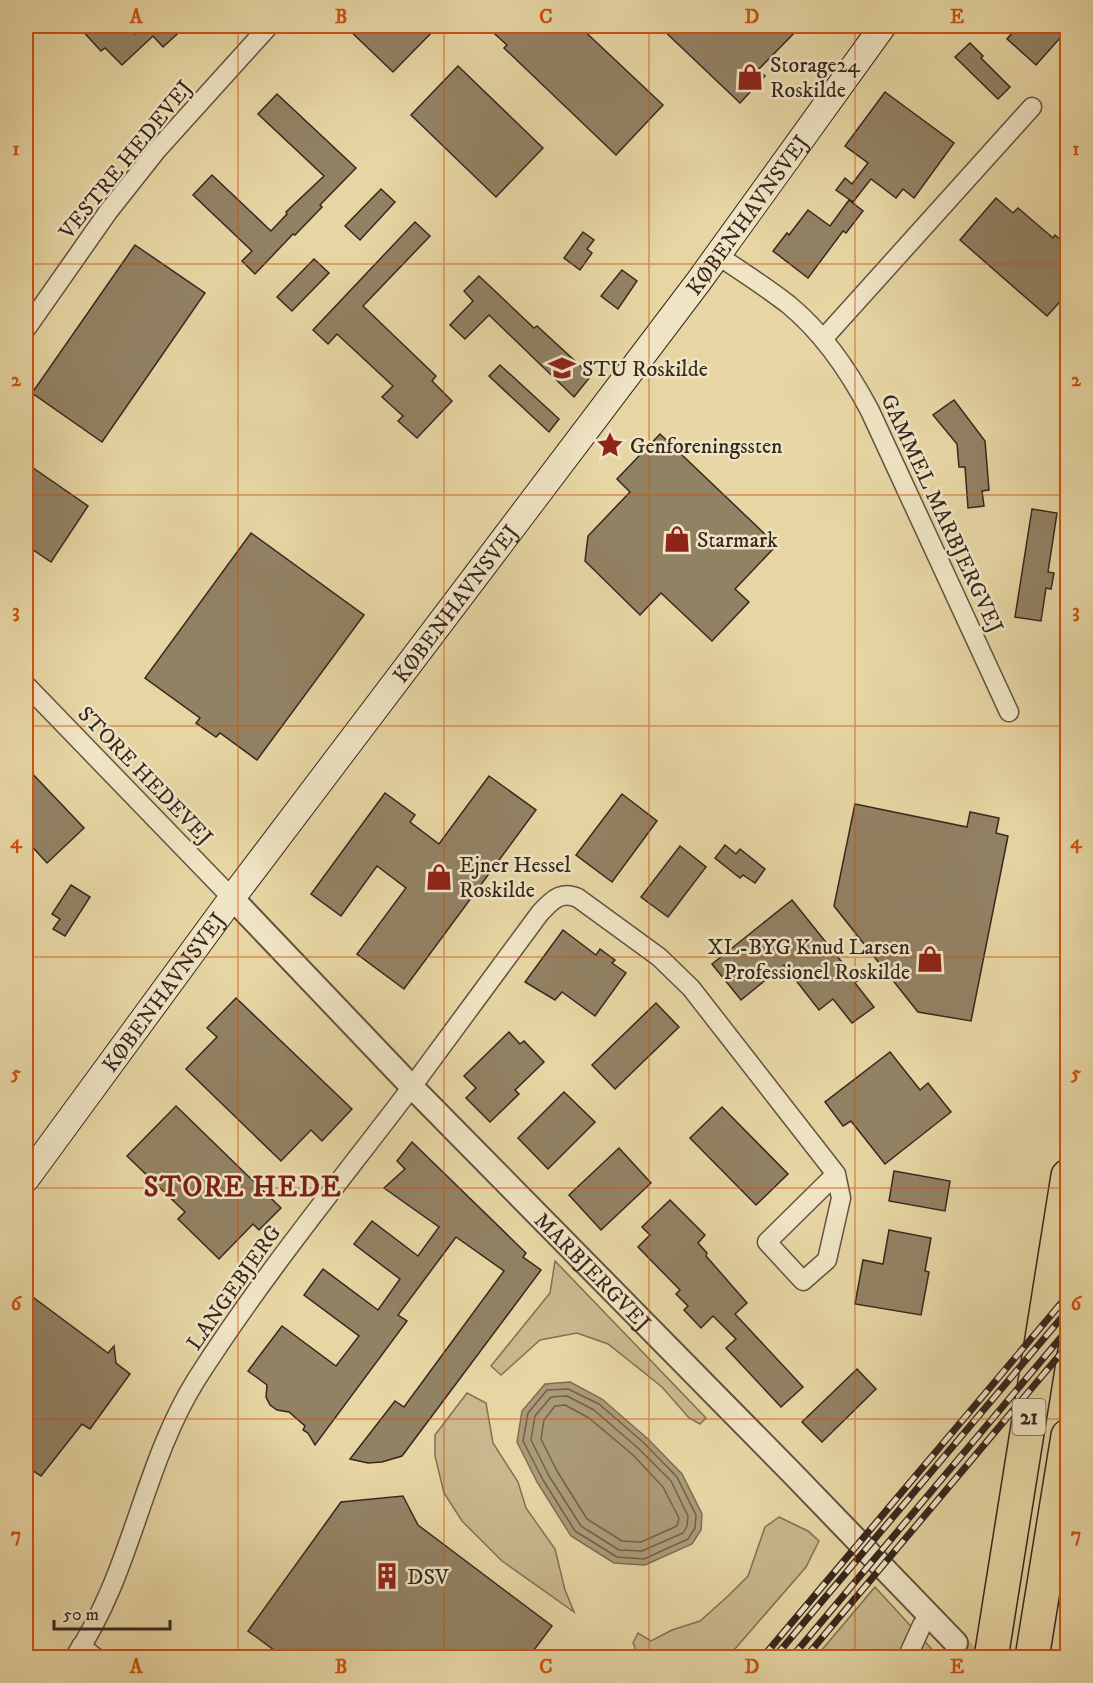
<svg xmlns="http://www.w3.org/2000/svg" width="1093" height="1683" viewBox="0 0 1093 1683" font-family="'IM FELL DW Pica',serif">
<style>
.green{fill:#c9b88d;stroke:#807056;stroke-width:1.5}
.water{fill:#ab9a77;stroke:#7c6c54;stroke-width:1.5}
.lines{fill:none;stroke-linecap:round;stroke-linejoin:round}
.shore{stroke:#70604b;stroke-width:1.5}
.building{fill:#928264;stroke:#36271f;stroke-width:1.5}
.tertiary-tunnel{stroke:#c4b389;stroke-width:22;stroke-dasharray:22 11;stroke-linecap:butt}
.minor-casing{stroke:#625340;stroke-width:21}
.tertiary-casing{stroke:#625340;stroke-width:26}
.secondary-casing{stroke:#36271f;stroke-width:28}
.motorway-casing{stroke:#36271f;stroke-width:36}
.minor{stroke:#efe4c4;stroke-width:18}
.tertiary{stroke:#efe4c4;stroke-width:22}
.secondary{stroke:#efe4c4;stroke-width:26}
.motorway{stroke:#e7d6a4;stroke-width:33}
.rail-casing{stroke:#36271f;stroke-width:7}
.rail{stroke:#efe4c4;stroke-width:4.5;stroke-dasharray:14;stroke-linecap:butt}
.grid{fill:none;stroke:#cd520f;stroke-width:1.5;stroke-opacity:0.55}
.labels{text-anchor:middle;stroke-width:5;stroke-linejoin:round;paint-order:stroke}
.shield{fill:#efe4c4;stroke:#6e6050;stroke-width:1.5}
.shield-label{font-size:21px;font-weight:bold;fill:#36271f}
.poi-label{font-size:22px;fill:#36271f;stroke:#efe4c4;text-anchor:start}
.street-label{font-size:22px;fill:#36271f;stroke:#efe4c4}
.district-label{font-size:28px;font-weight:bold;letter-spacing:1.5px;fill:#7a1f14;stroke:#efe4c4}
.neatline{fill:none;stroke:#cd520f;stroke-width:2}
.grid-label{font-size:20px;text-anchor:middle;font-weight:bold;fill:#cd520f}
</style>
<rect width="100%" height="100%" fill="#e7d6a4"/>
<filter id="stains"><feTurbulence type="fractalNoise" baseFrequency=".00333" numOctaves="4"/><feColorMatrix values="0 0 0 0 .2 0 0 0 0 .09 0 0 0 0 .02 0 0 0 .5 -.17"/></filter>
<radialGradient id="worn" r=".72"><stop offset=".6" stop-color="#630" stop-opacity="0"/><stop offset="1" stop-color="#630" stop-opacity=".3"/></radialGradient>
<g class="green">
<polygon points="555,1261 706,1418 700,1424 689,1418 662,1387 608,1344 577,1333 540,1340 501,1375 491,1366 550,1293"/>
<polygon points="467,1393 486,1403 493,1443 518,1482 526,1508 555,1549 565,1590 574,1612 502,1561 462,1521 444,1493 435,1456 435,1435"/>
<polygon points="779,1517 808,1531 819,1541 806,1567 728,1657 639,1657 633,1643 638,1633 651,1641 672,1630 700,1621 728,1596 748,1576 765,1527"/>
<polygon points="875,1587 939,1657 815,1658"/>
</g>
<polygon class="water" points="570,1382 602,1399 648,1439 682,1474 702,1514 701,1530 692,1544 645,1565 614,1563 571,1536 537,1482 517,1442 522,1411 545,1384"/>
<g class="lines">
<g class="shore">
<polygon points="568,1389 599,1404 644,1443 677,1477 696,1515 695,1528 688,1539 644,1559 617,1557 575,1531 543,1480 523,1441 528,1413 547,1390"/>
<polygon points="567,1396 594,1410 639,1449 671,1481 688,1516 687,1526 683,1533 642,1551 619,1550 581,1526 549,1476 531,1440 535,1416 551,1397"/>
<polygon points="565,1405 589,1418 633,1455 663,1487 679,1518 677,1526 641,1542 622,1541 587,1519 557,1471 541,1439 544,1420 555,1406"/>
</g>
</g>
<g class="building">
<polygon points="78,26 127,26 135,34 143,26 186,26 163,47 153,36 122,65 105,48 101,51"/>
<polygon points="345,26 438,26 393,72"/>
<polygon points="486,26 579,26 663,105 616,155 504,48 507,45"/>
<polygon points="659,26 801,26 758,70 765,76 740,103"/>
<polygon points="1018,26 1068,26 1068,29 1036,65 1007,39"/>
<polygon points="970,43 983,56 981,58 1010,87 998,99 955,57"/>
<polygon points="458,66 543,148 496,197 411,115"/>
<polygon points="885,92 954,143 914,198 903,189 896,198 871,179 853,202 836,190 845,178 852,184 868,163 845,146"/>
<polygon points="277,94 356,168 320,205 322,207 295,235 293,234 255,274 242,261 252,251 193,195 212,175 271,231 287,214 286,212 324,176 258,114"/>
<polygon points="381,189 395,202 360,240 345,226"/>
<polygon points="996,198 1013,213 1018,208 1053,238 1055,235 1068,246 1068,293 1047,316 960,240"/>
<polygon points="849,200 863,211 846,233 843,231 808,278 773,251 787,233 789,235 808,210 830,226"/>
<polygon points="415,222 430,236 363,306 436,376 432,381 452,401 417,438 398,421 403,416 382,397 393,386 337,334 328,344 313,330"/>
<polygon points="583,232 594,240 587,249 592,253 580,270 564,258"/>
<polygon points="135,245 205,293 102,442 32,393"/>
<polygon points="314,259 329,273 292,311 277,297"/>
<polygon points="622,270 637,281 618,309 601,296"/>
<polygon points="479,276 534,328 537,326 587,372 585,374 590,377 574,397 489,315 465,339 450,325 473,301 464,291"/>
<polygon points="500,365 559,419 549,432 489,376"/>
<polygon points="954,400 985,441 989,490 982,491 984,506 968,508 965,467 959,467 957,444 933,415"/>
<polygon points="660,434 768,537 764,541 773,549 735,589 749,602 712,641 661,593 640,615 585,561 588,536 630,492 617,479"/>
<polygon points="26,463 88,506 51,562 26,545"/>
<polygon points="1032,509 1057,513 1048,572 1054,573 1051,589 1046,588 1041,621 1015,617"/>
<polygon points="251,533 364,615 257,760 220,733 216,737 196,723 200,718 145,678"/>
<polygon points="26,767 84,828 47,863 26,840"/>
<polygon points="489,776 536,810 404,989 357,954 406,888 377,866 341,916 311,894 385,793 415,815 410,822 439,844"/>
<polygon points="622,794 657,821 612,882 576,855"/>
<polygon points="855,804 967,827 970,812 999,818 996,833 1008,836 971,1021 918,1012 834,906"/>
<polygon points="725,845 736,854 740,849 765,869 755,883 743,875 740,878 715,858"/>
<polygon points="680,846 706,867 668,917 641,897"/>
<polygon points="71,885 90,897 65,936 53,929 60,919 52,914"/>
<polygon points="792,900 857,981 855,983 874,1007 852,1023 833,999 819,1010 784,965 741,1000 712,964"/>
<polygon points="563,930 596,955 600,949 615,960 612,963 626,973 595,1016 562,992 555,1000 525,982"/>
<polygon points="236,998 352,1109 322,1141 311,1130 281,1161 186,1069 217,1037 207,1028"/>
<polygon points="656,1003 679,1027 615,1089 592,1065"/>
<polygon points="509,1032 520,1044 524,1041 544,1062 515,1090 519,1094 490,1122 466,1098 476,1088 464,1076"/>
<polygon points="890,1052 920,1090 928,1083 951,1112 885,1164 851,1121 843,1126 825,1102"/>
<polygon points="564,1092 595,1122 548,1169 518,1138"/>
<polygon points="176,1106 281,1208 259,1230 253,1224 219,1259 178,1219 185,1212 127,1156"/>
<polygon points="722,1107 788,1174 756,1205 690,1138"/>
<polygon points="412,1142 526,1253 523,1257 541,1270 402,1456 382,1462 368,1463 350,1459 395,1401 404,1407 504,1271 456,1237 398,1315 407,1321 315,1445 308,1433 303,1430 305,1426 289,1412 277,1410 270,1405 266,1397 267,1385 248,1371 282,1326 336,1366 359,1336 304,1295 323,1269 378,1310 400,1279 354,1244 372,1221 418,1256 439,1227 384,1188 405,1169 397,1161"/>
<polygon points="619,1148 651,1183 601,1230 569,1195"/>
<polygon points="894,1171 950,1181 945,1211 889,1201"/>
<polygon points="670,1200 705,1235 698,1243 707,1253 706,1256 747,1303 735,1314 803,1387 781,1407 726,1348 736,1339 713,1316 701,1328 684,1310 688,1306 676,1294 680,1290 638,1247 650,1235 642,1227"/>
<polygon points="889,1230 931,1238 925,1271 929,1272 921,1315 855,1304 863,1260 883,1264"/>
<polygon points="26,1292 108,1353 114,1346 116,1363 130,1374 90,1429 82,1424 41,1476 26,1466"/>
<polygon points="857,1369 876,1389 822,1442 802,1422"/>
<polygon points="403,1496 418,1525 552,1626 528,1658 285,1658 248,1631 341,1502"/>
</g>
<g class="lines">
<polyline class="tertiary-tunnel" points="956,1643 970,1658"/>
<defs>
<g id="minor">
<path d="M717 255C741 271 766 287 789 305 824 334 849 371 870 411L1009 712"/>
<polyline points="26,329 108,212 157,150 269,26"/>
<polyline points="823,339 1032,107"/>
<polyline points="26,685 232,898"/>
<polyline points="81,1646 96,1658"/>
<path d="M74 1658C132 1573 142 1467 196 1380 261 1278 338 1184 411 1088 454 1030 497 971 540 913 551 901 561 890 578 898L659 957 691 988 836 1174 841 1198 827 1260 803 1281 767 1242 836 1174"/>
<polyline points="907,1658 922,1625 931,1617"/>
</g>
<g id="tertiary">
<path id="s1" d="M232 898 412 1087 792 1473 956 1643"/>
</g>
<g id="secondary">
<path id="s2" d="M26 1179 232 898 699 281 883 26"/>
</g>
<g id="motorway">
<polyline points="991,1658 1068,1176"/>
<polyline points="1032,1658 1068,1436"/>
</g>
</defs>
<use href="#minor" class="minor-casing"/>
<use href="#tertiary" class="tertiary-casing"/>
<use href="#secondary" class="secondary-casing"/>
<use href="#motorway" class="motorway-casing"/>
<use href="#minor" class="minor"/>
<use href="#tertiary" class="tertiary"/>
<use href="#secondary" class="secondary"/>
<use href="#motorway" class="motorway"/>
<defs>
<g id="rail">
<polyline points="762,1658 1068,1295"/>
<polyline points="774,1658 1068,1310"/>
<polyline points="791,1658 1068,1329"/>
<polyline points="805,1658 1068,1345"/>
</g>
</defs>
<use href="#rail" class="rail-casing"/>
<use href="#rail" class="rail"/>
</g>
<path class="grid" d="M238 26V1658M444 26V1658M649 26V1658M855 26V1658M26 264H1068M26 495H1068M26 726H1068M26 957H1068M26 1188H1068M26 1419H1068"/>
<defs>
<symbol id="shop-bare" viewBox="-9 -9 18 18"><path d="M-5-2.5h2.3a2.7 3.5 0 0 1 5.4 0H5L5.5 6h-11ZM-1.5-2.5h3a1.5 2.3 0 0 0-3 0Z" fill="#8f2418" stroke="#efe4c4" stroke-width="2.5" paint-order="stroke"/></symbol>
<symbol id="school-bare" viewBox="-9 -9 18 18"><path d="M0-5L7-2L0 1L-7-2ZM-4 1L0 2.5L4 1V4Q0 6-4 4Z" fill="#8f2418" stroke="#efe4c4" stroke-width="2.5" paint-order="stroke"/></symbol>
<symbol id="sight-bare" viewBox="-9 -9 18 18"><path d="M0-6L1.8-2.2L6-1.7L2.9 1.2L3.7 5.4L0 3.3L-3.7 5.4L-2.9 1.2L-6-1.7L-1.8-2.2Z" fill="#8f2418" stroke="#efe4c4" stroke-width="2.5" paint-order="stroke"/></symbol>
<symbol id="building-bare" viewBox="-9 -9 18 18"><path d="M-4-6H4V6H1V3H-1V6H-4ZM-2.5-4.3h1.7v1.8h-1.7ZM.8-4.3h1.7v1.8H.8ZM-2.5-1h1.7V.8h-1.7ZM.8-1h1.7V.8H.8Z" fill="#8f2418" stroke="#efe4c4" stroke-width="2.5" paint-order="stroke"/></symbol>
</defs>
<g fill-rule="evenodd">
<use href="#shop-bare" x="731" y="58" width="38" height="38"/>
<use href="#school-bare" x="543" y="349" width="38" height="38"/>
<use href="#sight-bare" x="591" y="426" width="38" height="38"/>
<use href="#shop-bare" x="658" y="520" width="38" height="38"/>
<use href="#shop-bare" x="420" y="858" width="38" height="38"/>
<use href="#shop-bare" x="911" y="940" width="38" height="38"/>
<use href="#building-bare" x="368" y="1557" width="38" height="38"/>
</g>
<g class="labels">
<rect class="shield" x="1012.5" y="1399" width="33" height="36" rx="4.5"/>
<g class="shield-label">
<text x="1029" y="1424">21</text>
</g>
<g class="poi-label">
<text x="770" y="72">Storage24<tspan x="770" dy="25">Roskilde</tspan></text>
<text x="582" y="376">STU Roskilde</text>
<text x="630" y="453">Genforeningssten</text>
<text x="697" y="547">Starmark</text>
<text x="459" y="872">Ejner Hessel<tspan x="459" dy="25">Roskilde</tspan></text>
<text x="910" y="954" text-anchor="end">XL-BYG Knud Larsen<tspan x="910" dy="25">Professionel Roskilde</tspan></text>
<text x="407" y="1584">DSV</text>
</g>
<g class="street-label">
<text transform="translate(125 159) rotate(-51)" y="8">VESTRE HEDEVEJ</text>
<text dy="8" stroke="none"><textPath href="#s2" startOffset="1204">KØBENHAVNSVEJ</textPath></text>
<text transform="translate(943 513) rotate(65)" y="8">GAMMEL MARBJERGVEJ</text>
<text dy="8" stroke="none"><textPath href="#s2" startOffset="718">KØBENHAVNSVEJ</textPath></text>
<text transform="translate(146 775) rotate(46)" y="8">STORE HEDEVEJ</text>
<text dy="8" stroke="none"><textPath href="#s2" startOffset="232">KØBENHAVNSVEJ</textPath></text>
<text dy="8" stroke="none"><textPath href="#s1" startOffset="519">MARBJERGVEJ</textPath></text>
<text transform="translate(233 1287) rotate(-55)" y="8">LANGEBJERG</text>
</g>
<g class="district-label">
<text x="243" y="1196">STORE HEDE</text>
</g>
</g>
<rect width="1093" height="1683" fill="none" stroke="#e7d6a4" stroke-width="66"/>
<path d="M54 1620v9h116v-9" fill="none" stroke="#36271f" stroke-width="3"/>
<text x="63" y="1620" font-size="18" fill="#36271f" stroke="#efe4c4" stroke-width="4.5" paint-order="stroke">50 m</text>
<rect x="33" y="33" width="1027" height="1617" class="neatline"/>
<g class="grid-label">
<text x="136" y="23">A</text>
<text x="341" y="23">B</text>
<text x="546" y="23">C</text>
<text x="752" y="23">D</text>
<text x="957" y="23">E</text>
<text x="16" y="155">1</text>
<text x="1076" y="155">1</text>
<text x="16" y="386">2</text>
<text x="1076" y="386">2</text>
<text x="16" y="617">3</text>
<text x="1076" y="617">3</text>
<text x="16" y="848">4</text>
<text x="1076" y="848">4</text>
<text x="16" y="1079">5</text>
<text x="1076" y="1079">5</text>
<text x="16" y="1310">6</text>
<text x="1076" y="1310">6</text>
<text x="16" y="1541">7</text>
<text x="1076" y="1541">7</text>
<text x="136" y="1673">A</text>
<text x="341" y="1673">B</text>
<text x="546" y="1673">C</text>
<text x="752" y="1673">D</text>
<text x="957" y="1673">E</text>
</g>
<rect width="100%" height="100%" filter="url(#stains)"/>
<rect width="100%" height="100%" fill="url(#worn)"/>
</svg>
